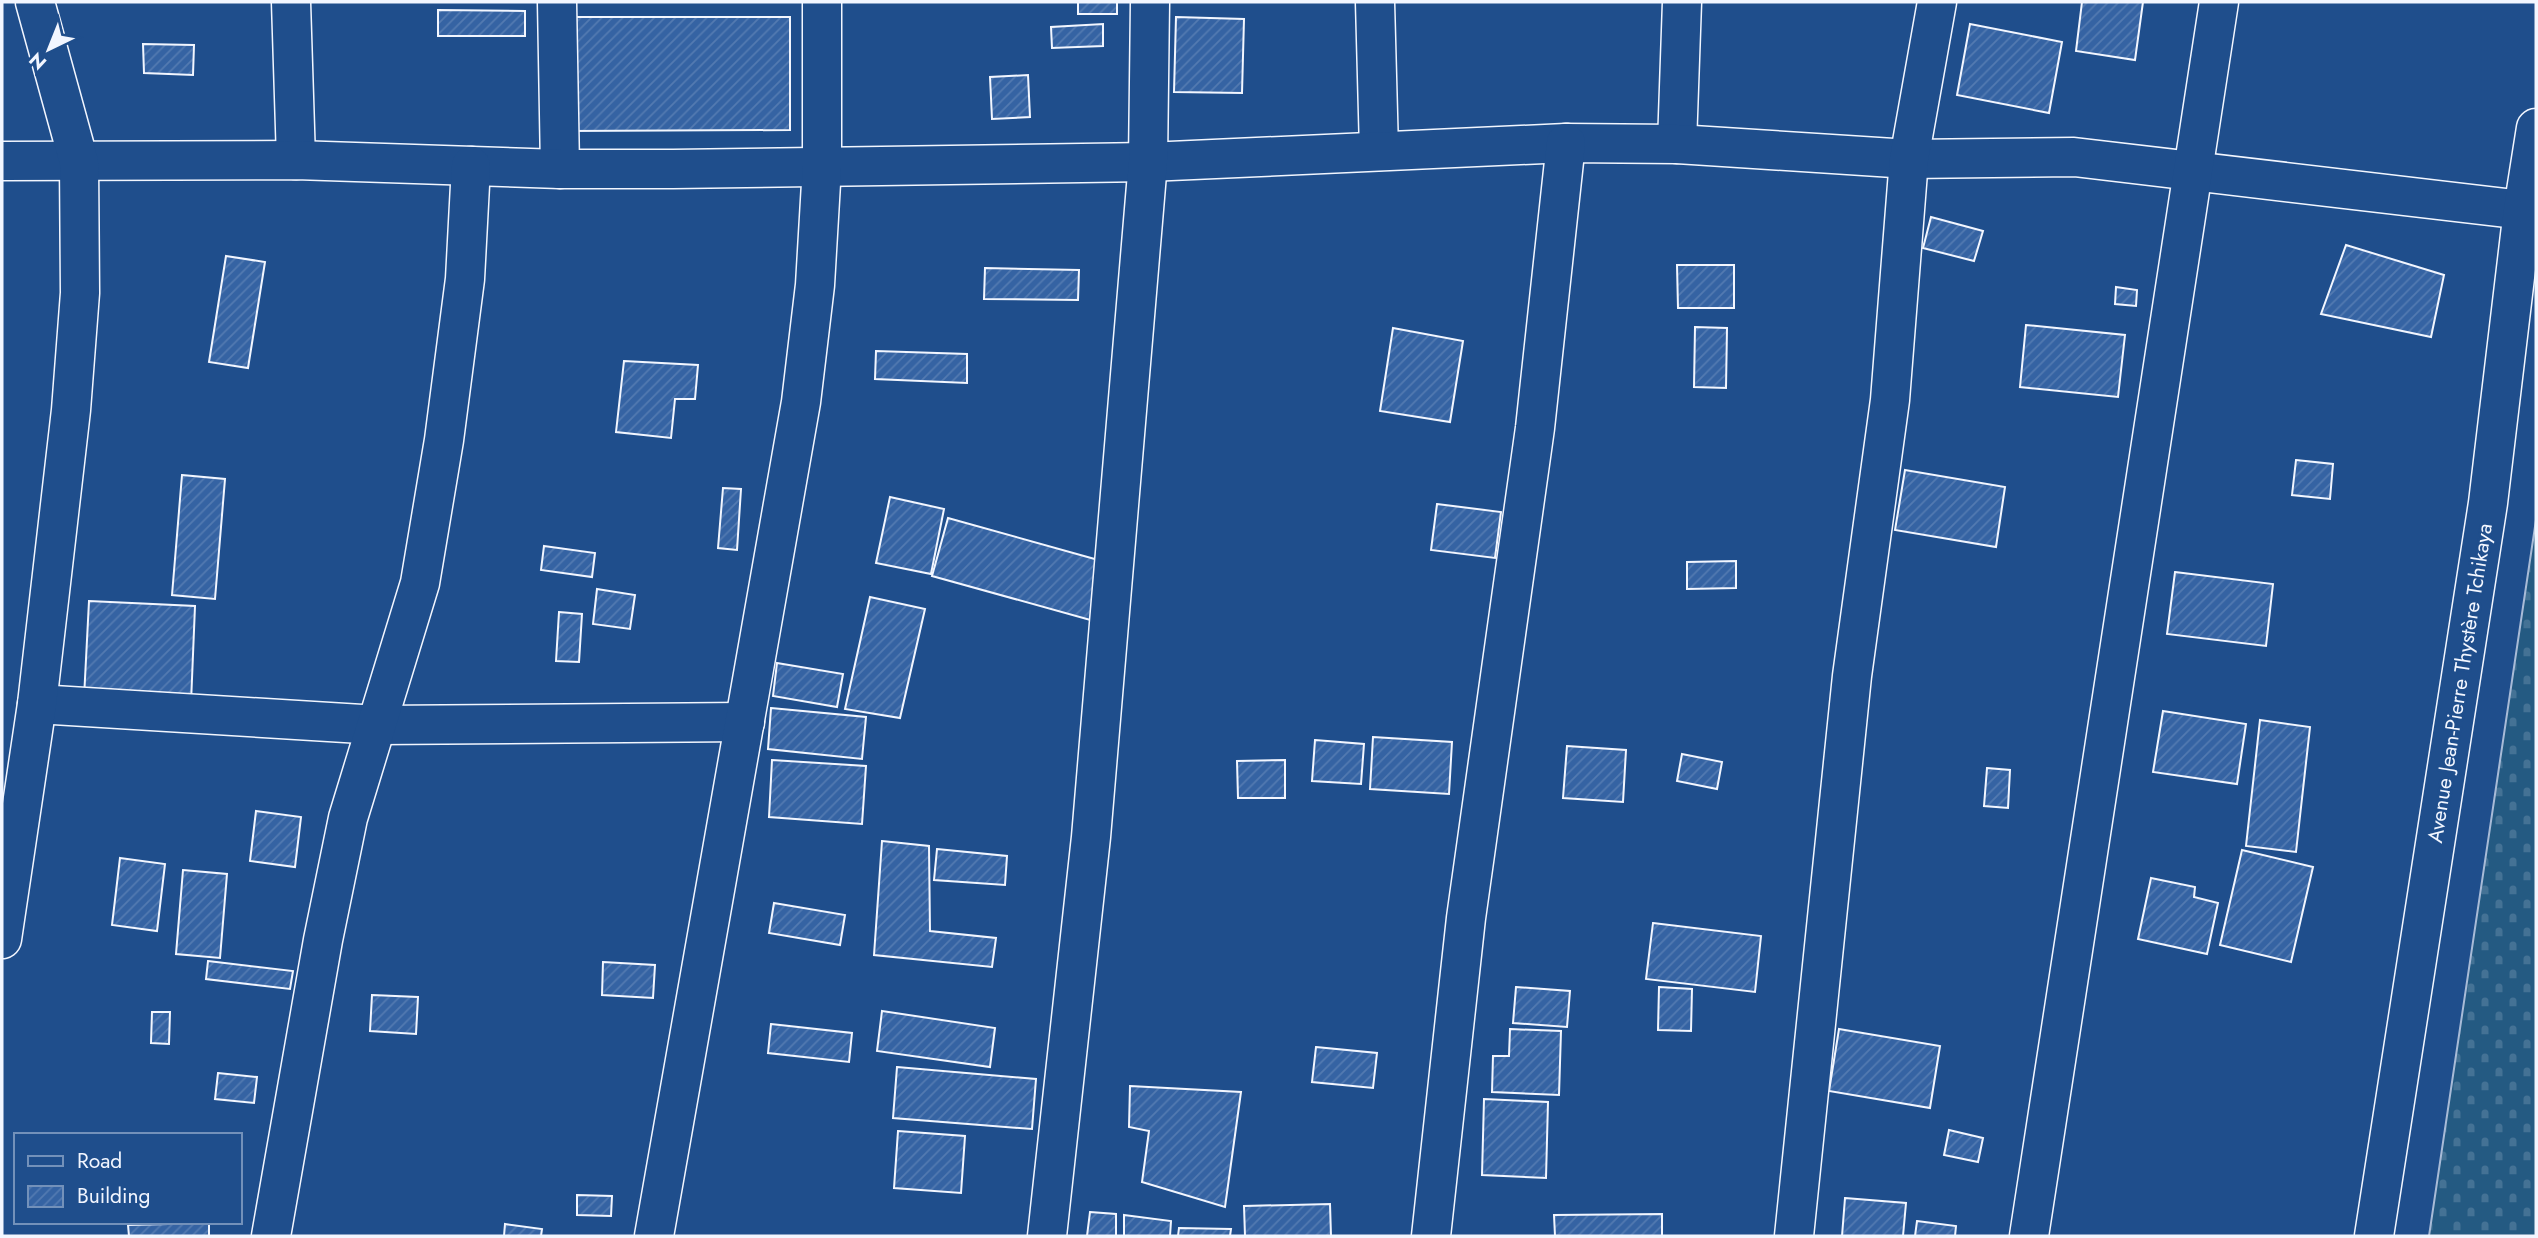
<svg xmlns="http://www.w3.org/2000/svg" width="2538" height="1238" viewBox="0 0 2538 1238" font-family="Jost,sans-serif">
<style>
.cemetery{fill:url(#cemetery-stones);stroke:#a8bbd7;stroke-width:2}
.building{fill:url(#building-hatch);stroke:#f2f6ff;stroke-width:2}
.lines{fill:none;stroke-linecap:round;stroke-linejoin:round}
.minor-casing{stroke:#f2f6ff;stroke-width:41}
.minor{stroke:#1f4e8c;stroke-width:38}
.labels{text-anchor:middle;stroke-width:5;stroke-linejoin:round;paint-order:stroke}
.street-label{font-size:21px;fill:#f2f6ff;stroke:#1f4e8c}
</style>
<defs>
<pattern id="cemetery-stones" width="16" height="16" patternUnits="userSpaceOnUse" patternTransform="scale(1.75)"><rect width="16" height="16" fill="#245a82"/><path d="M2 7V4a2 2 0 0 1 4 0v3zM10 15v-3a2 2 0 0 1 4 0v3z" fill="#447295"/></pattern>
<pattern id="building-hatch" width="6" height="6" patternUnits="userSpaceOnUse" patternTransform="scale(1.75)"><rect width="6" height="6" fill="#3563a3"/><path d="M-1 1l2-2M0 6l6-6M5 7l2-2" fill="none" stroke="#537ab1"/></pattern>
</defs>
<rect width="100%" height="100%" fill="#1f4e8c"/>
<polygon class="cemetery" points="2536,520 2536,1236 2429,1236"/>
<g class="building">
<rect x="1078" y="2" width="39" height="12"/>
<polygon points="2082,2 2143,2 2135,60 2076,51"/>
<polygon points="438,10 525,11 525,36 438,36"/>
<polygon points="567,17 790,17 790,130 568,131"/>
<polygon points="1176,17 1244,19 1242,93 1174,92"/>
<polygon points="1103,24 1103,46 1052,48 1051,27"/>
<polygon points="1970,24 2062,42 2049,113 1957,95"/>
<polygon points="143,44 194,45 193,75 144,73"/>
<polygon points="1028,75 1030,117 992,119 990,77"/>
<polygon points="1931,217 1983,231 1974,261 1923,248"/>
<polygon points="2346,245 2444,275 2431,337 2321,314"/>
<polygon points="226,256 265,262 248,368 209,362"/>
<polygon points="1677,265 1734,265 1734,308 1678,308"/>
<polygon points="985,268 1079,270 1078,300 984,299"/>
<polygon points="2116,287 2137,290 2136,306 2115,304"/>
<polygon points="2026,325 2125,335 2118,397 2020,387"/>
<polygon points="1695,327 1727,328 1726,388 1694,387"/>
<polygon points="1393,328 1463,341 1450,422 1380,411"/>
<polygon points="876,351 967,354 967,383 875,379"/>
<polygon points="624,361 698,365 695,399 675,399 671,438 616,432"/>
<polygon points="2296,460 2333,464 2330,499 2292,495"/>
<polygon points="1905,470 2005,487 1996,547 1895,530"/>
<polygon points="182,475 225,479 215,599 172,595"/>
<polygon points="723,488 741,489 737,550 718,548"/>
<polygon points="890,497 944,509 931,574 876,563"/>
<polygon points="1437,504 1501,512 1495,558 1431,550"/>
<polygon points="948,518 1109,563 1094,621 932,576"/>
<polygon points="544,546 595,553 592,577 541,570"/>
<polygon points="1736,561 1736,588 1687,589 1687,562"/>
<polygon points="2175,572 2273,584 2266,646 2167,634"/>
<polygon points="597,589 635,595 630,629 593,624"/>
<polygon points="870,597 925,609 900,718 845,709"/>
<polygon points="89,601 195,606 191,703 84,698"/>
<polygon points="559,612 582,614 579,662 556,661"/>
<polygon points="777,663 843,674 837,707 773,696"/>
<polygon points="771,708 866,717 862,759 768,749"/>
<polygon points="2163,711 2246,724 2237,784 2153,772"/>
<polygon points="2260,720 2310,727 2296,852 2246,846"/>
<polygon points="1373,737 1452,742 1449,794 1370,789"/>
<polygon points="1315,740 1364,744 1361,784 1312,781"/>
<polygon points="1567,746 1626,750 1623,802 1563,798"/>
<polygon points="1682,754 1722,762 1717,789 1677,781"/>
<polygon points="772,760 866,766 862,824 769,817"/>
<polygon points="1285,760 1285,798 1238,798 1237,761"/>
<polygon points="1987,768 2010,770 2008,808 1984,806"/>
<polygon points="256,811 301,817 295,867 250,861"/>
<polygon points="882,841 929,846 930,931 996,938 992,967 874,955"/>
<polygon points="937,849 1007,856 1005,885 934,880"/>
<polygon points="2242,850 2313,867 2291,962 2220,945"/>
<polygon points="120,858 165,864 157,931 112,925"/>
<polygon points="183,870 227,874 220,958 176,954"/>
<polygon points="2151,878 2195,887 2194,897 2218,903 2207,954 2138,939"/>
<polygon points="774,903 845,915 840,945 769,933"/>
<polygon points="1653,923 1761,936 1755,992 1646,979"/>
<polygon points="208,961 293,971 290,989 206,979"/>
<polygon points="603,962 655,965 653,998 602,995"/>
<polygon points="1516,987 1570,991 1567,1027 1513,1023"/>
<polygon points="1659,987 1692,989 1691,1031 1658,1030"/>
<polygon points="372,995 418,997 416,1034 370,1031"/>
<polygon points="882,1011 995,1028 990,1067 877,1051"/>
<polygon points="152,1012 170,1012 169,1044 151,1043"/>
<polygon points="771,1024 852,1033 849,1062 768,1053"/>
<polygon points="1510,1029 1561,1031 1559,1095 1492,1092 1493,1056 1509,1056"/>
<polygon points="1839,1029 1940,1046 1930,1108 1829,1091"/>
<polygon points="1316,1047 1377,1053 1373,1088 1312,1082"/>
<polygon points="897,1067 1036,1079 1032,1129 893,1118"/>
<polygon points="218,1073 257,1077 254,1103 215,1099"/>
<polygon points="1130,1086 1241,1092 1225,1207 1142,1182 1149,1131 1129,1127"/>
<polygon points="1484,1099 1548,1102 1546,1178 1482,1175"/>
<polygon points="1949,1130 1983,1138 1978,1162 1944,1155"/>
<polygon points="898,1131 965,1136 961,1193 894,1188"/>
<polygon points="577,1195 612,1196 611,1216 577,1215"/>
<polygon points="1845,1198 1906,1203 1903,1236 1842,1236"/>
<polygon points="1330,1204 1331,1236 1245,1236 1244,1206"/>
<polygon points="1090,1212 1116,1214 1116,1236 1087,1236"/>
<polygon points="1662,1214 1662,1236 1555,1236 1554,1215"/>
<polygon points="1124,1215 1171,1221 1170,1236 1124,1236"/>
<polygon points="1917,1221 1956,1226 1955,1236 1915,1236"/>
<polygon points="209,1223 209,1236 129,1236 128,1225"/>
<polygon points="505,1224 542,1229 541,1236 504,1236"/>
<polygon points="1179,1228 1231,1229 1230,1236 1178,1236"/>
</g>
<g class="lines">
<defs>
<g id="minor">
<polyline points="291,2 296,160"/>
<polyline points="557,2 560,169"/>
<polyline points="1375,2 1379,151"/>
<polyline points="1677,144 1682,2"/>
<polyline points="2,161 296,160 560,169 673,169 1148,162 1566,143 1677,144 1909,159 2074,157 2523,210"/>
<polyline points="37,704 378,725 745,722"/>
<polyline points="2,939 37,704 71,410 80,293 79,162 35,2"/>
<polyline points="271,1236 323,940 348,818 420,583 444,440 465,279 471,166"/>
<polyline points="654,1236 801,402 815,285 822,166 822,2"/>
<polyline points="1047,1236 1091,837 1148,162 1150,2"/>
<polyline points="1431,1236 1466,918 1535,428 1566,143"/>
<polyline points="1794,1236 1852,676 1890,400 1909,159 1937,2"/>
<polyline points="2029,1236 2219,2"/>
<polyline points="2374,1236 2488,503 2523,210 2536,128"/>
</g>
</defs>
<use href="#minor" class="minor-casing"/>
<use href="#minor" class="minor"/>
</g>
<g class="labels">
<g class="street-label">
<text transform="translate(2460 683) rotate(-81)" y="7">Avenue Jean-Pierre Thystère Tchikaya</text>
</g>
</g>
<rect width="2538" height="1238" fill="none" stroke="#f2f6ff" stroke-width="7"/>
<rect x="14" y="1133" width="228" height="91" fill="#1f4e8c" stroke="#7391ba" stroke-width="2"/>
<rect x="28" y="1156" width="35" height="10" fill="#1f4e8c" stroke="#7391ba" stroke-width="2"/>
<text x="77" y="1168" font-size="21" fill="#f2f6ff">Road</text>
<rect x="28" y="1186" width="35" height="21" fill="url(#building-hatch)" stroke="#7391ba" stroke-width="2"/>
<text x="77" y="1203" font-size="21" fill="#f2f6ff">Building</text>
<g transform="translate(49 49) rotate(223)" stroke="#1f4e8c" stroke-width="5" paint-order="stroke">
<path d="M0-5L12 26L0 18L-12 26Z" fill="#f2f6ff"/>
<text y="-10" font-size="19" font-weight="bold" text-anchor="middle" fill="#f2f6ff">N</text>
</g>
</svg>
